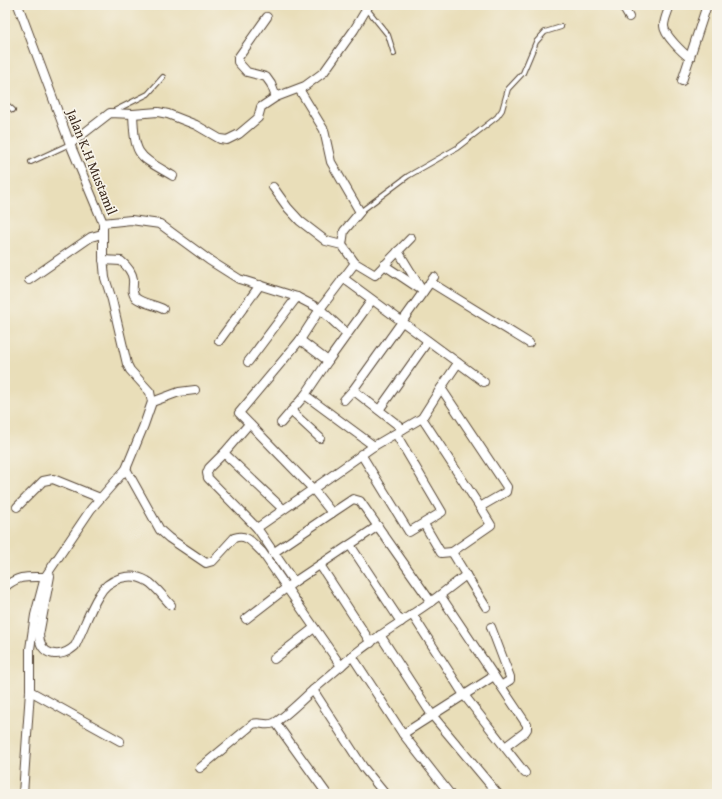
<svg xmlns="http://www.w3.org/2000/svg" width="722" height="799" viewBox="0 0 722 799" font-family="'Gentium Book Plus',serif">
<style>
.lines{fill:none;stroke-linecap:round;stroke-linejoin:round}
.service-casing{stroke:#554535;stroke-width:6}
.minor-casing{stroke:#554535;stroke-width:10}
.service{stroke:#fff;stroke-width:4}
.minor{stroke:#fff;stroke-width:8}
.labels{text-anchor:middle;stroke-width:3.5;stroke-linejoin:round;paint-order:stroke}
.street-label{font-size:14px;fill:#3b2a1e;stroke:#f7f3e8}
</style>
<rect width="100%" height="100%" fill="#f7f3e8"/>
<filter id="ink" filterUnits="userSpaceOnUse"><feTurbulence type="fractalNoise" baseFrequency=".025" numOctaves="2"/><feDisplacementMap in="SourceGraphic" scale="8" xChannelSelector="R" yChannelSelector="G"/><feConvolveMatrix kernelMatrix="1 2 1 2 8 2 1 2 1" color-interpolation-filters="sRGB"/></filter>
<filter id="wash" filterUnits="userSpaceOnUse"><feTurbulence type="fractalNoise" baseFrequency=".012" numOctaves="4" result="noise"/><feDisplacementMap in="SourceGraphic" scale="16" xChannelSelector="R" yChannelSelector="G"/><feGaussianBlur stdDeviation="0.9" result="paint"/><feColorMatrix in="noise" values="0 0 0 0 0 0 0 0 0 0 0 0 0 0 0 0 0 1.4 0 .05"/><feComposite in="paint" operator="in"/></filter>
<g filter="url(#wash)">
<rect width="100%" height="100%" fill="#e9deb9"/>
</g>
<g filter="url(#ink)">
<g class="lines">
<defs>
<g id="service">
<polyline points="367,9 388,35 394,54"/>
<polyline points="5,103 13,110"/>
<polyline points="114,111 148,94 163,77"/>
<polyline points="31,162 70,144"/>
<polyline points="360,212 408,176 457,148 497,117 502,110 508,89 523,73 536,42 545,32 561,27"/>
</g>
<g id="minor">
<polyline points="18,5 70,144 103,223 103,256 105,278 112,300 127,364 130,370 150,392 152,402 144,425 126,469 91,509 45,577 35,615 30,649 30,691 23,794"/>
<polyline points="622,5 629,17"/>
<path d="M670 5C668 12 664 19 664 26 664 35 683 53 690 58"/>
<polyline points="267,17 238,58 238,62 247,72 266,77 271,84 276,97"/>
<polyline points="682,81 707,5"/>
<polyline points="299,89 324,130 331,162 360,212 344,231 342,245 355,263 320,309 300,340 239,413 313,489 374,446 422,418 441,388 507,487 506,492 480,507 491,525 452,552 466,575 440,595"/>
<path d="M133 114C135 157 137 155 173 176"/>
<polyline points="70,144 110,113 133,114 158,112 168,114 196,125 220,139 227,140 239,134 258,118 261,107 276,97 305,86 324,72 354,30 369,5"/>
<polyline points="273,187 288,208 300,221 326,241 342,245"/>
<polyline points="103,223 131,220 160,224 209,260 239,279 297,297 320,309 347,334"/>
<polyline points="398,251 423,292"/>
<path d="M103 260 121 261C127 266 132 271 133 279 134 286 130 292 136 298 142 303 155 305 163 309"/>
<polyline points="355,263 375,275 411,238"/>
<polyline points="384,265 420,289"/>
<polyline points="343,278 484,382"/>
<polyline points="29,280 91,237 102,234"/>
<polyline points="430,282 529,343"/>
<polyline points="300,340 328,361 305,395 374,446"/>
<polyline points="219,341 260,285"/>
<polyline points="328,361 372,300"/>
<polyline points="248,362 297,297"/>
<polyline points="441,388 458,363"/>
<polyline points="353,390 403,429"/>
<polyline points="344,400 353,390 434,277"/>
<polyline points="152,402 179,392 195,390"/>
<polyline points="379,410 428,341"/>
<polyline points="291,411 320,438"/>
<polyline points="422,418 480,507"/>
<polyline points="281,423 305,395"/>
<polyline points="249,424 224,453 209,468 207,473 208,478 257,528"/>
<polyline points="224,453 283,509"/>
<polyline points="361,454 409,532 442,512 396,434"/>
<path d="M126 469 160 530 169 538 206 563 213 561 234 538C247 533 253 544 262 552L341 666 313 690 363 767 385 794"/>
<polyline points="17,507 43,481 53,479 100,498"/>
<polyline points="424,524 441,553 452,552"/>
<polyline points="350,545 401,622"/>
<polyline points="273,553 332,513"/>
<polyline points="320,565 371,643"/>
<polyline points="466,575 486,607"/>
<path d="M50 576 39 635C40 657 61 659 75 646 83 630 89 611 99 595 108 579 130 571 147 581 155 585 164 598 171 605"/>
<polyline points="294,582 257,528 313,489 332,513 353,499 360,501 431,602"/>
<path d="M5 587C19 575 28 577 45 577"/>
<polyline points="412,614 464,695 525,773"/>
<polyline points="246,619 294,582 378,526"/>
<polyline points="491,627 510,677 510,680 501,686"/>
<polyline points="380,635 432,715 498,794"/>
<polyline points="352,656 403,734 494,676"/>
<polyline points="274,659 314,628"/>
<path d="M341 666C371 638 408 619 440 595L527 725V729L525 732 505 747"/>
<polyline points="30,691 120,741"/>
<polyline points="276,723 327,794"/>
<polyline points="403,734 450,794"/>
<path d="M200 768 253 724C260 721 265 727 274 723 283 719 304 698 313 690"/>
</g>
</defs>
<use href="#service" class="service-casing"/>
<use href="#minor" class="minor-casing"/>
<use href="#service" class="service"/>
<use href="#minor" class="minor"/>
</g>
</g>
<g class="labels">
<g class="street-label">
<text transform="translate(92 162) rotate(68)" y="5">Jalan K.H Mustamil</text>
</g>
</g>
<rect width="722" height="799" fill="none" stroke="#f7f3e8" stroke-width="20"/>
</svg>
